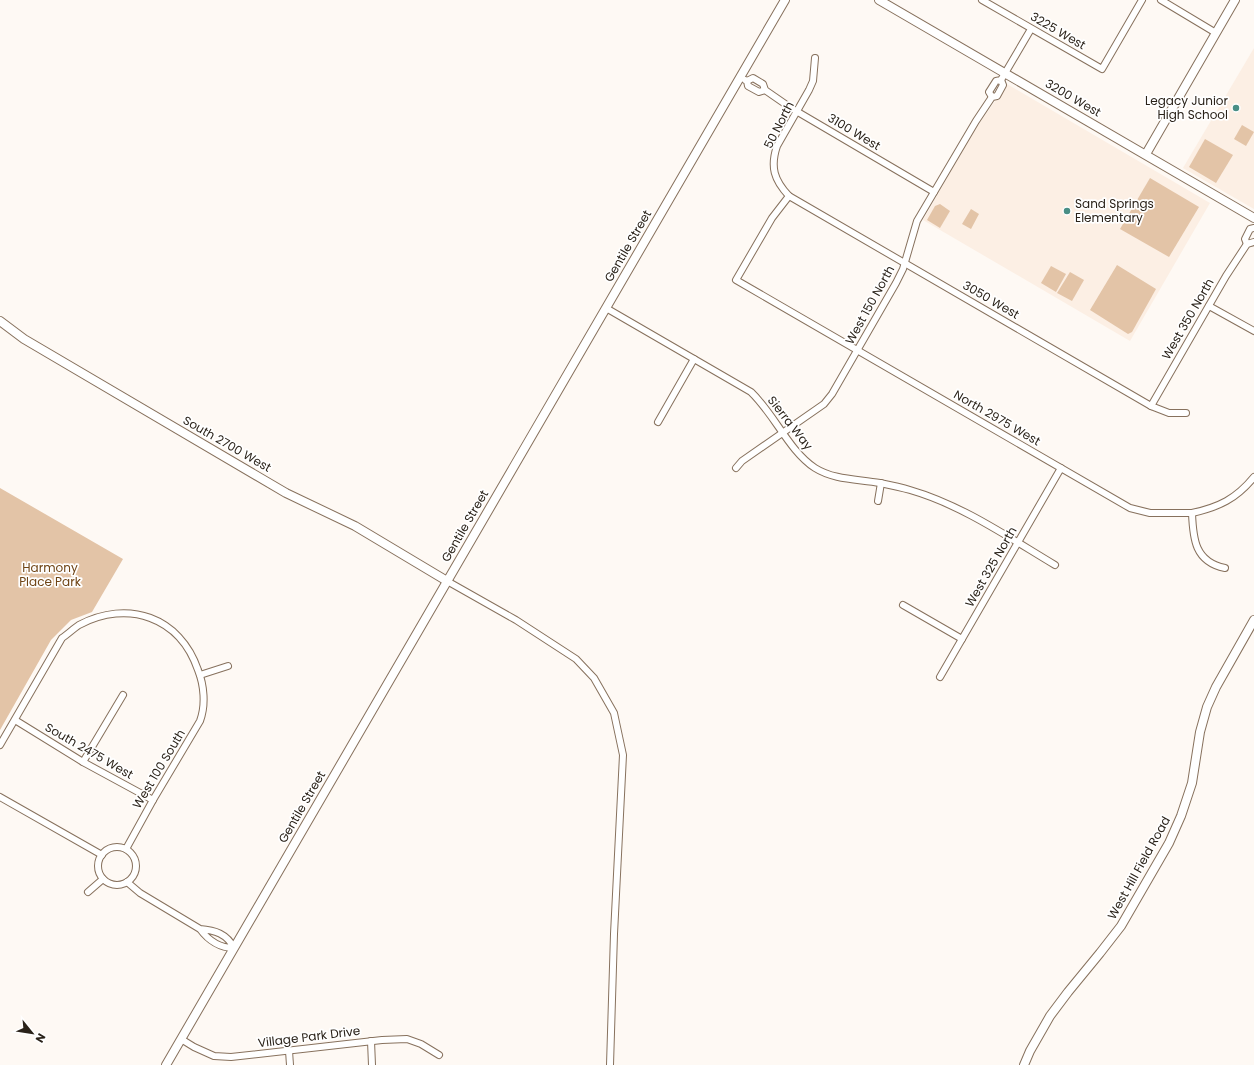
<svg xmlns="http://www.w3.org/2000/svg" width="1254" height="1065" viewBox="0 0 1254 1065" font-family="Poppins,sans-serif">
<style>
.built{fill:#fcefe4}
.green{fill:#e3c4a7}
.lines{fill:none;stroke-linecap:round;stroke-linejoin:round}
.street-casing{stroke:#87715d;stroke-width:8}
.secondary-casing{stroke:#87715d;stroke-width:10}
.street{stroke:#fff;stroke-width:6}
.secondary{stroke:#fff;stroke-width:8}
.poi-dot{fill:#498e85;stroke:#fff;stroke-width:1.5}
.labels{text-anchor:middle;stroke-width:3.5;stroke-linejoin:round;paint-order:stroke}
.street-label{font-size:12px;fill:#2a2219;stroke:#fff}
.poi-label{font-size:12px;fill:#2a2219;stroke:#fff;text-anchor:end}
.park-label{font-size:12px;fill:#6f4415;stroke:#fff}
</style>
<rect width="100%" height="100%" fill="#fef9f4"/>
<g class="built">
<polygon points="1254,48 1254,209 1183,168"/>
<polygon points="1007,84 1210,203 1130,341 923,220 974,131"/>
</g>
<g class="green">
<polygon points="1242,125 1254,132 1246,146 1234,139"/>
<polygon points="1205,139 1233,155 1216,183 1189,167"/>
<polygon points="1150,178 1199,207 1169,257 1120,229"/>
<polygon points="940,204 950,211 940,228 927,220 935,206"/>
<polygon points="971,209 979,214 971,229 962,224"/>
<polygon points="1117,265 1156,289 1132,332 1128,334 1090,310"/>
<polygon points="1051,266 1066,274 1056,292 1041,283"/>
<polygon points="1070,272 1084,280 1072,301 1057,293"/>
<polygon points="0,488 123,559 92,612 71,620 51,640 0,730"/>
</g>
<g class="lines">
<defs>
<g id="street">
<polyline points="982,0 1102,69 1142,0"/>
<polyline points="1161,0 1216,33"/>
<path d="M815 58 813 81 809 90 777 146C770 167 774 180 789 196L772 218 736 280 1130 508 1150 513H1192C1193 539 1195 562 1225 568"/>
<polyline points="745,80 747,81 748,86 759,92 765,90"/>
<polyline points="747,81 753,78 763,84 765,90 791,108 934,192"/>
<polyline points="992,97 989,92 996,81 1001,80 1031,29"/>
<polyline points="789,196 1151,406 1169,413 1186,413"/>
<polyline points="1247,244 1245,239 1250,229 1254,228"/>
<polyline points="1209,306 1254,331"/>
<path d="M606 308 751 392C775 415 789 451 815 468 834 480 858 479 880 483 890 485 900 487 910 490 962 505 1008 537 1055 565"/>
<polyline points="1151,406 1226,276 1247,244 1254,242"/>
<polyline points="658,422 694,359"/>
<polyline points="736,468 742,461 824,404 832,394 896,283 903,269 917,221 976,121 992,97 997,96 1003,85 1001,80"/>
<polyline points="878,501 881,483"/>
<path d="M1192 513C1219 507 1236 499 1254 477"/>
<polyline points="447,581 516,620 576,659 594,678 614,713 623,755 614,934 610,1065"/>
<polyline points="903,605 962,639"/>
<polyline points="200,675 228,666"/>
<polyline points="940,677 1061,468"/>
<polyline points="15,720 83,762 153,800"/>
<path d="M0 745 62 638C68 634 73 629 79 625 128 599 180 617 198 670 204 685 206 705 200 721L153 800 126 849"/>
<polyline points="83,762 123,695"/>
<polyline points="0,797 102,855"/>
<circle cx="117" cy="866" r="19"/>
<path d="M127 882 140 893 200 929C208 940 220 948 234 948 227 934 215 930 200 929"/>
<polyline points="88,892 103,879"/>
<polyline points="181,1039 194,1047 214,1056 231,1057 382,1040 407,1039 421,1044 439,1055"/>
<polyline points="371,1041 372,1065"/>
<polyline points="289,1051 290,1065"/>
</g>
<g id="secondary">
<polyline points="879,0 1254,218"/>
<polyline points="1146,154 1235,0"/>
<polyline points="0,321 24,339 286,493 355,526 447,581"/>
<polyline points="166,1065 785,0"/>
<polyline points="1024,1065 1030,1051 1050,1016 1068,992 1100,953 1121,926 1169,843 1181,816 1192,783 1200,732 1207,707 1216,687 1254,620"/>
</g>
</defs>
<use href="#street" class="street-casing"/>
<use href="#secondary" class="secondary-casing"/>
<use href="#street" class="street"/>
<use href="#secondary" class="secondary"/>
</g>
<g class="poi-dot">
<circle cx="1236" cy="108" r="4"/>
<circle cx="1067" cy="211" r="4"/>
</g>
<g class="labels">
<g class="street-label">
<text transform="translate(1058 31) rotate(30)" y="4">3225 West</text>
<text transform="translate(1073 98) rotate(30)" y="4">3200 West</text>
<text transform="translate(779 125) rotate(-63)" y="4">50 North</text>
<text transform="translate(854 132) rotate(31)" y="4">3100 West</text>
<text transform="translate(628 246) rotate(-60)" y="4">Gentile Street</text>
<text transform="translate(991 300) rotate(30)" y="4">3050 West</text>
<text transform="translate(870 305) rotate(-61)" y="4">West 150 North</text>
<text transform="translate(1188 319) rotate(-60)" y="4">West 350 North</text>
<text transform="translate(997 418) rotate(30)" y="4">North 2975 West</text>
<text transform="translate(790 423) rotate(52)" y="4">Sierra Way</text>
<text transform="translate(227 444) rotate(30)" y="4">South 2700 West</text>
<text transform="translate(465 526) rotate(-60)" y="4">Gentile Street</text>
<text transform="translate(991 567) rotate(-60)" y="4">West 325 North</text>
<text transform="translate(89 751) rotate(30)" y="4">South 2475 West</text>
<text transform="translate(159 769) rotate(-59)" y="4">West 100 South</text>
<text transform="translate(302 807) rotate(-60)" y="4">Gentile Street</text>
<text transform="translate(1139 868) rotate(-61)" y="4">West Hill Field Road</text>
<text transform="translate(309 1037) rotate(-7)" y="4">Village Park Drive</text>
</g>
<g class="poi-label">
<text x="1228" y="105">Legacy Junior<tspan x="1228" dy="14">High School</tspan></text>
<text x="1075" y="208" text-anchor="start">Sand Springs<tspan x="1075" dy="14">Elementary</tspan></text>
</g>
<g class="park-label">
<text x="50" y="572">Harmony<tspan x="50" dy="14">Place Park</tspan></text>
</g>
</g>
<g transform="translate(32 1033) rotate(120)" stroke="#ffffff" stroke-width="3" paint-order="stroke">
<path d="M0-3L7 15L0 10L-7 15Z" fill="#2a2219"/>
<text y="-6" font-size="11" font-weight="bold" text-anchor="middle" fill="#2a2219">N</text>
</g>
</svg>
